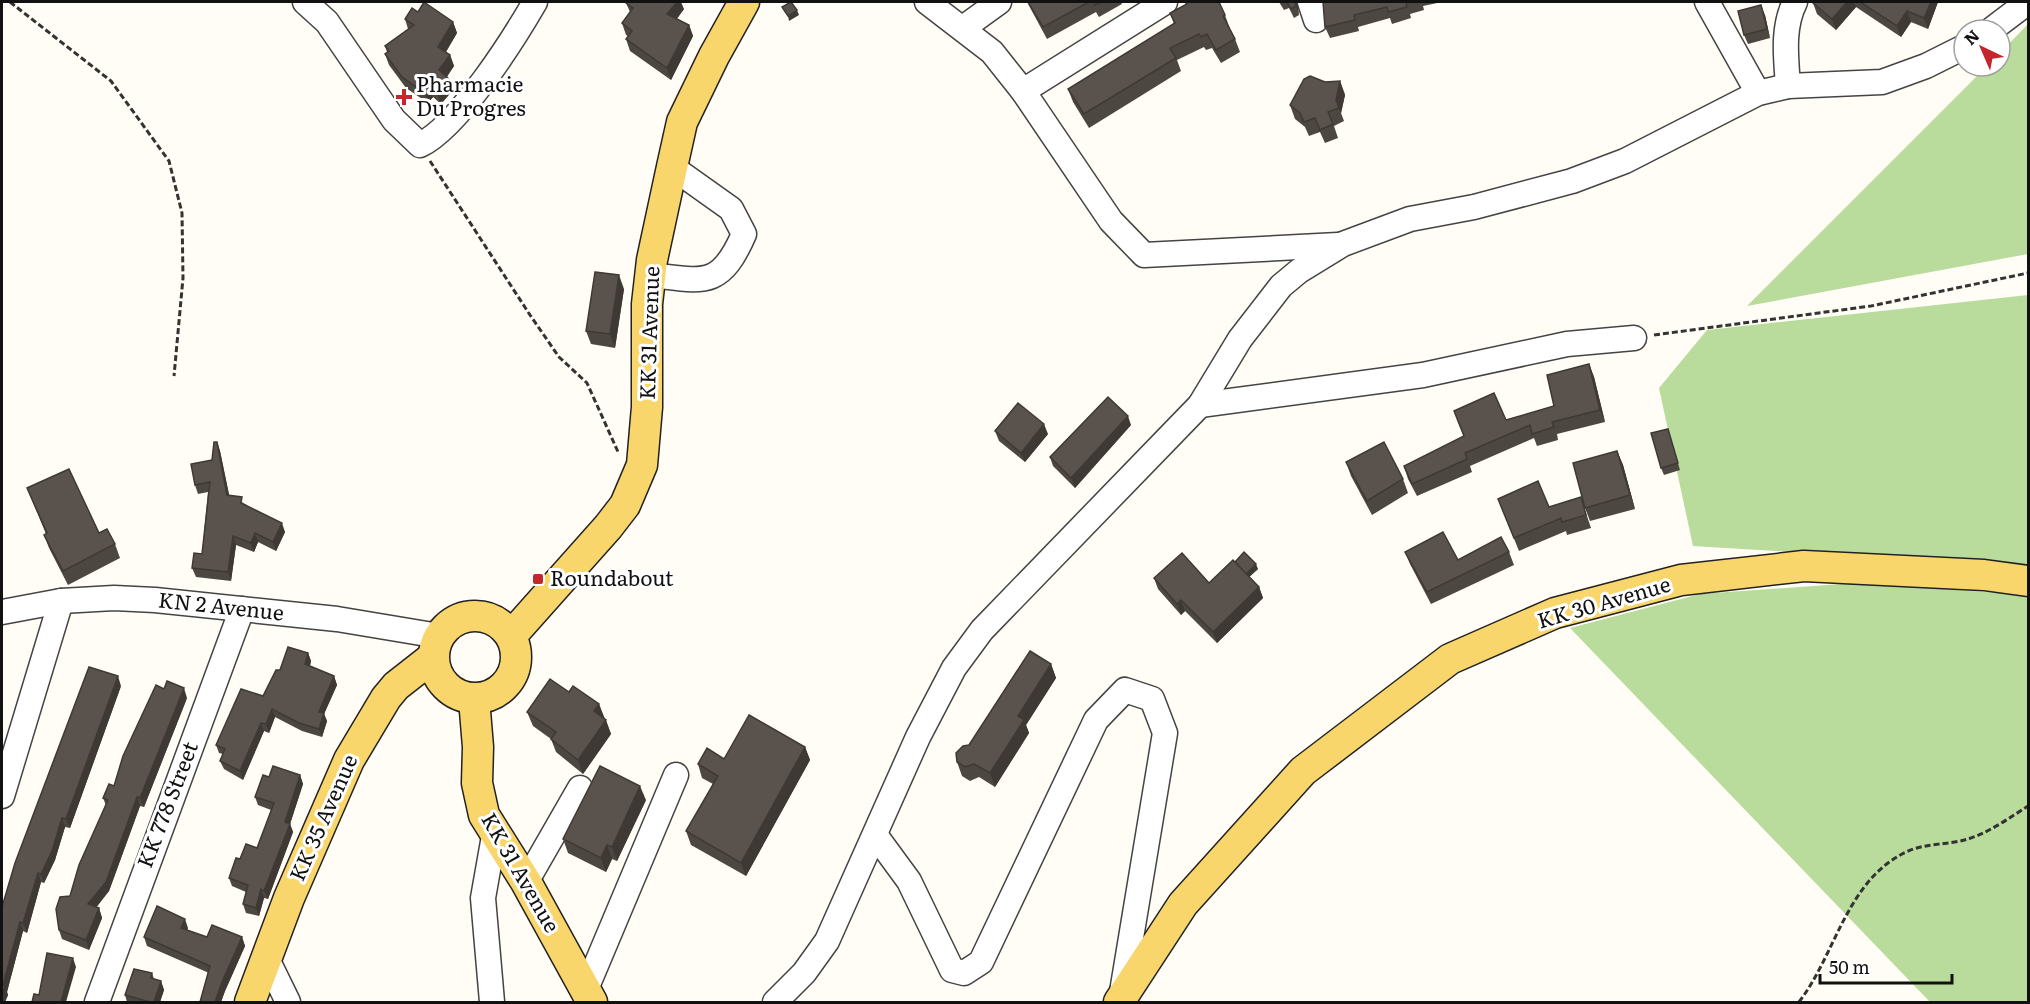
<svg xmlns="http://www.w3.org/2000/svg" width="2030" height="1004" viewBox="0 0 2030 1004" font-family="Literata,serif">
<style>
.forest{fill:#b9dc9c}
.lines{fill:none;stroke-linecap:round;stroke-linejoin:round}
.minor-casing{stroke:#444;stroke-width:27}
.major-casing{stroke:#222;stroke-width:33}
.path{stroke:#333;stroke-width:3;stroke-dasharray:6 3;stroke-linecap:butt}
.minor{stroke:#fff;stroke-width:24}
.major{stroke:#f9d66b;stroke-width:30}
.wall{fill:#4d4742}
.shaded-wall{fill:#3f3936}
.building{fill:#5a524d;stroke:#3f3936;stroke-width:1.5}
.poi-dot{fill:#c4262e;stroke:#fff;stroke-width:2}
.labels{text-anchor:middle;stroke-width:6;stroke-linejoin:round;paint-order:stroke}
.poi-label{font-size:21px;fill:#111;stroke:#fff;text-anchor:start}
.street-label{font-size:21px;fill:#111;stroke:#fff}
</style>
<rect width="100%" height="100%" fill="#fffdf5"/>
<g class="forest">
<polygon points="2028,24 2028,254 1747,306 1987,66 2000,66 2000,53"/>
<polygon points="2028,295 2028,566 1693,546 1659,388 1707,330"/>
<polygon points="1856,583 2028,595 2028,1002 1930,1002 1570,628 1700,594"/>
</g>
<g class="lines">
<defs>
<g id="minor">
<path d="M305 2 327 22 394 120 420 145C458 127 513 40 535 2"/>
<polyline points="927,2 992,52 1023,91 1165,2"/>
<polyline points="1310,2 1316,20"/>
<polyline points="1707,2 1758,93"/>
<polyline points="963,28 999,2"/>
<polyline points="1991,30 2028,2"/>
<path d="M1788 86C1786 57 1782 28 1795 2"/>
<polyline points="1023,91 1111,221 1144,255 1338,245"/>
<path d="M650 275C704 281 720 289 744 234L731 209 672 167"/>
<polyline points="1200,405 1423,375 1567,344 1634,338"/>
<polyline points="2,612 61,601 114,598 155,600 337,619 439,636"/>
<polyline points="2,796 61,601"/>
<polyline points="876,836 909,881 952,970 964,973 981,962 1096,720 1125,690 1152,699 1165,733 1122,992"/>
<polyline points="526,882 580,788"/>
<polyline points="267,959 288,1002"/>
<polyline points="586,989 676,775"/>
<polyline points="97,1002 242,609"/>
<polyline points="492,1002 483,898 494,836"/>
<polyline points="775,1002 804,973 827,941 918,737 954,668 982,630 1200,405 1240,339 1281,286 1299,271 1343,244 1410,219 1474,207 1572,181 1625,161 1758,93 1788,86 1882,82 1926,66 1964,47"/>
</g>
<g id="major">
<circle cx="475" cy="657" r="41"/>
<polyline points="511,636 608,527 625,505 642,465 647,407 647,304 652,260 672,167 682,122 714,56 744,2"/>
<polyline points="474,699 478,747 477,783 484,815 526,882 592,1002"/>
<polyline points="250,1002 289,898 349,760 386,698 396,686 433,657"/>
<polyline points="1119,1002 1183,904 1303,771 1450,659 1555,613 1681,580 1804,566 1984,575 2028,581"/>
</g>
</defs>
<use href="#minor" class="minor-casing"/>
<use href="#major" class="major-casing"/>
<g class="path">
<polyline points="10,2 111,81 169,161 182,213 183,278 174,376"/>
<polyline points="430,161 530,315 559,357 587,383 619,454"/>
<polyline points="1654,335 1871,306 2028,273"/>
<path d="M1799 1002C1836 954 1846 881 1906 852 1924 843 1949 845 1968 839 1988 833 2011 817 2028 806"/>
</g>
<use href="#minor" class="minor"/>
<use href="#major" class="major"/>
</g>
<g class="wall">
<polygon points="1027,2 1121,2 1122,4 1099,17 1096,12 1047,39"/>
<polygon points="1185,2 1225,15 1230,29 1235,39 1240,52 1221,63 1212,48 1206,50 1204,47 1177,60 1181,71 1089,128 1073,102 1068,89 1174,24 1170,13 1186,5"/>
<polygon points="1279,2 1297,2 1299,15 1294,18 1289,8 1284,10"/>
<polygon points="1323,2 1442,2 1423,6 1424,10 1410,14 1411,18 1392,24 1390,18 1358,27 1359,31 1330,38 1325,27"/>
<polygon points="1814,2 1938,2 1928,29 1911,22 1901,37 1856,7 1836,30 1817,14 1813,3"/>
<polygon points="626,3 684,9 677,19 689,25 693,36 671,80 630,51 626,39 628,36 626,35 622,23 630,12"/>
<polygon points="418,12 453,22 457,33 446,52 450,55 454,66 447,77 453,90 441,104 433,97 428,103 406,88 389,65 385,54 387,52 385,46 408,29 405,19"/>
<polygon points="1765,15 1770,38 1748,44 1744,35"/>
<polygon points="1340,81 1345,95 1341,113 1344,121 1334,126 1338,138 1325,143 1320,132 1309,136 1305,127 1295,119 1290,105 1325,82"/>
<polygon points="624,289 615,348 591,344 586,331"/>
<polygon points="1589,364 1594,377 1605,422 1557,434 1558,440 1537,446 1534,438 1470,466 1472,472 1417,496 1408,479 1404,466 1464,436 1454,411 1506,420 1554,406"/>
<polygon points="1131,425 1075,488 1053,466 1050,457"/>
<polygon points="1668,429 1680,470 1664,475 1661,468"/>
<polygon points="995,431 1048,434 1025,462 999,441"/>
<polygon points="217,442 220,451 229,495 245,504 285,532 276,551 258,542 254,552 236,545 231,581 196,577 192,568 202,554 208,492 198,494 195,485 212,460"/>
<polygon points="1617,451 1623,465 1635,509 1590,521 1585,508"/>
<polygon points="1346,462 1403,479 1408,493 1372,515 1351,476"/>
<polygon points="27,488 115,544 120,558 68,585 49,548 44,535 46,534"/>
<polygon points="1498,499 1549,507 1585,510 1591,528 1567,535 1566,531 1519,551"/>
<polygon points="1405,552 1458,560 1509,552 1514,565 1431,604 1410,564"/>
<polygon points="1235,562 1258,569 1249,577 1259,587 1263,598 1217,643 1185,611 1181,615 1158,589 1154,578 1209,583"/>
<polygon points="308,653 311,661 310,666 334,676 337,685 324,714 327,721 322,737 302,731 275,717 269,733 264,731 243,780 224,769 220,761 223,754 219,753 216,745 263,696"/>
<polygon points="1051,664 1056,678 1026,725 1029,733 995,787 979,777 970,781 962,776 957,762 969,745"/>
<polygon points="121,686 70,828 65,827 55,860 44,883 41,882 27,933 23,931 7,992 8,995 5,1002 2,1002 2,907"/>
<polygon points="569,692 599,704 611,734 583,774 556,752 551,739 533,726 527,712"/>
<polygon points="187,698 144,807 140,806 109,891 96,907 99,908 102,918 89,950 62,939 59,930 106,805 103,798"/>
<polygon points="805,747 810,760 746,876 691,845 686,831 713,784 702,778 698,764 724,759"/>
<polygon points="300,775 303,784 290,824 293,832 268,899 264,898 259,916 246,913 243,904 246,892 232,886 229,878 240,859 257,848 271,810 258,805 255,797 269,777"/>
<polygon points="646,800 617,861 612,859 606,872 568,853 563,839"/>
<polygon points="188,928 187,930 207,937 242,937 245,946 225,991 221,1002 200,1002 209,973 147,946 144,937"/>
<polygon points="152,973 154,979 161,981 164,990 160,1002 127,1002 125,995"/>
</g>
<g class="shaded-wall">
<polygon points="677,2 681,2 684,9 671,25 667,14"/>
<polygon points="1295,2 1297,2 1299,15 1296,6"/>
<polygon points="1847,2 1854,2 1856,7 1836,30 1832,19"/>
<polygon points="1931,2 1938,2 1928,29 1924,18"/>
<polygon points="1761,5 1765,15 1770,38 1767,29"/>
<polygon points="797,10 799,15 789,21 788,16"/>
<polygon points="1907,11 1911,22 1901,37 1897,26"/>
<polygon points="453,22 457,33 442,58 438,47"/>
<polygon points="689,25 693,36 671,80 667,68"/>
<polygon points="450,55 454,66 443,81 439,70"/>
<polygon points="449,79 453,90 441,104 437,93"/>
<polygon points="1340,81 1345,95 1341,113 1336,100"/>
<polygon points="429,85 433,97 428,103 424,92"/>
<polygon points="619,275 624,289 615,348 610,334"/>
<polygon points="1589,364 1594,377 1605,422 1600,410"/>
<polygon points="1128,416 1131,425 1075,488 1071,478"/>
<polygon points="1044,424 1048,434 1025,462 1021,453"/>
<polygon points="217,442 220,451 231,504 227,495"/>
<polygon points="1617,451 1623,465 1635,509 1630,495"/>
<polygon points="282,523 285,532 276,551 273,542"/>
<polygon points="255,533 258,542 254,552 251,543"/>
<polygon points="233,536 236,545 231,581 228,572"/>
<polygon points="1256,564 1258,569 1247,579 1246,574"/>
<polygon points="1259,587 1263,598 1217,643 1213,632"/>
<polygon points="1181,600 1185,611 1181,615 1177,604"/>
<polygon points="308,653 311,661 308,672 305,664"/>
<polygon points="1051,664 1056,678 1026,725 1029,733 995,787 990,773 1018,716"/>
<polygon points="118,676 121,686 70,828 66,819"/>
<polygon points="334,676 337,685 324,714 327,721 322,737 319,729 319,712"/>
<polygon points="184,688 187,698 144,807 140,798"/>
<polygon points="599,704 604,718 594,711"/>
<polygon points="272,709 275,717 269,733 266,724"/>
<polygon points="606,720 611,734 583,774 578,760"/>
<polygon points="261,723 264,731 243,780 240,771"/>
<polygon points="805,747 810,760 746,876 741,863"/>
<polygon points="300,775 303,784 290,824 293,832 268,899 264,891 285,822"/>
<polygon points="640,786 646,800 617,861 612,847"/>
<polygon points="137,797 140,806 109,891 92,913 88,904"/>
<polygon points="62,818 65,827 55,860 44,883 41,874"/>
<polygon points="607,845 612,859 606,872 601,858"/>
<polygon points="38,873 41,882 27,933 23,923"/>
<polygon points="261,889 264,898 259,916 256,908"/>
<polygon points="99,908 102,918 89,950 86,940"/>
<polygon points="185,919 188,928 184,937 181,928"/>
<polygon points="20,922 23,931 7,992 8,995 5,1002 2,1002 3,985"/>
<polygon points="242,937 245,946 225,991 221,1002 215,1002 222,982"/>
<polygon points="73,958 76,967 66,1002 61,1002"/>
<polygon points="161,981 164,990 160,1002 154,1002"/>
</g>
<g class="building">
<polygon points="424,2 453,22 438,47 450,55 439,70 449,79 437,93 429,85 424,92 402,77 385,54 389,51 385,46 414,25 405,19 412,8 418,12"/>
<polygon points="627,2 677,2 667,14 689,25 667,68 626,39 632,31 622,23 633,8 626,3"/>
<polygon points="791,2 797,10 788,16 782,7"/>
<polygon points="1028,2 1089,2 1043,27"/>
<polygon points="1093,2 1101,2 1095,5"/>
<polygon points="1186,2 1219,2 1225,15 1223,16 1235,39 1216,50 1207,34 1201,37 1199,34 1170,48 1176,58 1084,114 1068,89 1175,23 1170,13 1187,4"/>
<polygon points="1287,2 1295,2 1296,6 1291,9"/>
<polygon points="1323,2 1409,2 1406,2 1407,7 1388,12 1387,7 1354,15 1355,20 1325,27"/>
<polygon points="1814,2 1847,2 1832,19 1813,3"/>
<polygon points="1860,2 1931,2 1924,18 1907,11 1897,26"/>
<polygon points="1761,5 1767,29 1744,35 1738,11"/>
<polygon points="1310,76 1325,82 1340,81 1336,100 1339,108 1328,112 1333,124 1320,130 1315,118 1304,122 1300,113 1290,105 1304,79"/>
<polygon points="595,272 619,275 610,334 586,331"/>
<polygon points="1589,364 1600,410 1552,422 1554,427 1532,434 1530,425 1465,453 1467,459 1412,484 1404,466 1464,436 1454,411 1494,393 1506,420 1554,406 1547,375"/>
<polygon points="1108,397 1128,416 1071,478 1050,457"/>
<polygon points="1018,403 1044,424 1021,453 995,431"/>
<polygon points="1668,429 1678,463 1661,468 1651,433"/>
<polygon points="214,442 217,442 227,495 242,497 241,503 282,523 273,542 255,533 251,543 233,536 228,572 192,568 194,553 202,554 210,482 195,485 191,464 212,460"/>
<polygon points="1384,442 1403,479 1367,501 1346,462"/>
<polygon points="1617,451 1630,495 1585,508 1573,463"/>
<polygon points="69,469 99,533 107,529 115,544 63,571 44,535 47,533 27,488"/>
<polygon points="1538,481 1549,507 1581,497 1586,515 1562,522 1561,518 1514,538 1498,499"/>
<polygon points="1443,532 1458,560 1501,537 1509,552 1427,592 1405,552"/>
<polygon points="1244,552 1256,564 1246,574 1235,562"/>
<polygon points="1182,553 1209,583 1233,560 1259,587 1213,632 1181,600 1177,604 1154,578"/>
<polygon points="288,647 308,653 305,664 334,676 319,712 324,713 319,729 299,723 272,709 266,724 261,723 240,771 220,761 225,749 216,745 241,689 263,696 276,670 280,670"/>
<polygon points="1030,651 1051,664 1018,716 1024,720 990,773 974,764 965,767 957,762 956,753 963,746 969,745"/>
<polygon points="89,667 118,676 66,819 62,818 52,851 41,874 38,873 23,923 20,922 3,985 5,986 2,994 2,907 15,863"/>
<polygon points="550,679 569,692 573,686 599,704 594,711 606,720 578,760 551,739 556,732 527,712"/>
<polygon points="167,681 184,688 140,798 137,797 106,882 88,904 99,908 86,940 59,930 56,909 60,897 70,896 79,865 108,800 103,798 109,784 114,786 123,756 156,685 164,689"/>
<polygon points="749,715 805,747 741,863 686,831 718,776 698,764 707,748 724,759"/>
<polygon points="273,766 300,775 285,822 290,824 264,891 261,889 256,908 243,904 248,885 229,878 236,858 240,859 246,844 257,848 274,803 255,797 263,775 269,777"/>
<polygon points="600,766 640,786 612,847 607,845 601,858 563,839"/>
<polygon points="157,906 185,919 181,928 207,937 212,925 242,937 222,982 215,1002 200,1002 210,966 144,937"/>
<polygon points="47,953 73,958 61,1002 32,1002 34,994 39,995"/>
<polygon points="134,969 152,973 151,978 161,981 154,1002 150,1002 125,995"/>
</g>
<g class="poi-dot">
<path d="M401 88h6v6h6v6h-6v6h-6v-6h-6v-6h6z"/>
<rect x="532" y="573" width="12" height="12" rx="3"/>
</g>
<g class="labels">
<g class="poi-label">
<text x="416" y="92">Pharmacie<tspan x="416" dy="24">Du Progres</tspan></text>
<text x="550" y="586">Roundabout</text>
</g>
<g class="street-label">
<text transform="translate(650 333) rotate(-88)" y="7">KK 31 Avenue</text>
<text transform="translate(1604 603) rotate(-16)" y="7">KK 30 Avenue</text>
<text transform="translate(221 607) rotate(6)" y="7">KN 2 Avenue</text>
<text transform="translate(168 805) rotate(-69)" y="7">KK 778 Street</text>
<text transform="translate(324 818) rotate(-66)" y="7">KK 35 Avenue</text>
<text transform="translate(520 873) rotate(60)" y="7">KK 31 Avenue</text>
</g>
</g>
<rect width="2030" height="1004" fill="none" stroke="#111111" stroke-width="6"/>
<g transform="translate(1982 48) rotate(316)"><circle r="28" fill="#ffffff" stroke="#a0a0a0" stroke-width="1.5"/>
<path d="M0-4.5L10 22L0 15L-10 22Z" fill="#c4262e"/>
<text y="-9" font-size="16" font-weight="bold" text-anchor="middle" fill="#111111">N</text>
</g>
<path d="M1820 974v9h132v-9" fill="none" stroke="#111111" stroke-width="3"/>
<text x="1829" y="974" font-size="18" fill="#111111" stroke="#ffffff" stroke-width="4.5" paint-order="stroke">50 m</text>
</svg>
